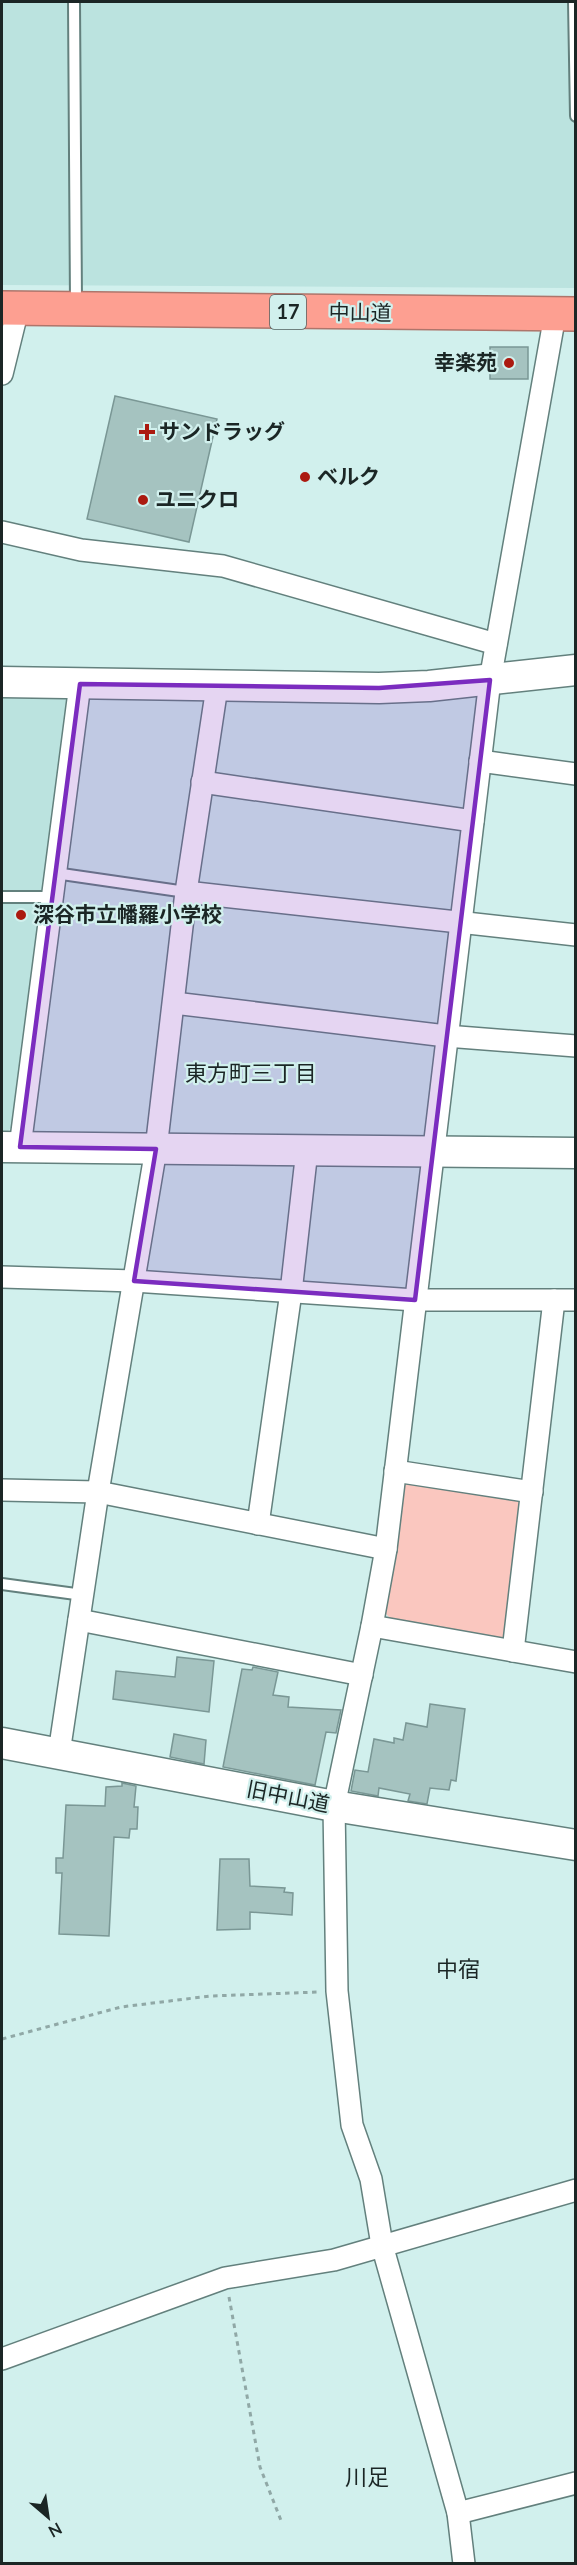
<svg xmlns="http://www.w3.org/2000/svg" width="577" height="2565" viewBox="0 0 577 2565" font-family="Lato,'Noto Sans JP',sans-serif">
<style>
.built{fill:#bbe3df}
.green{fill:#fac7bf}
.building{fill:#a5c3c0;stroke:#7a9795;stroke-width:1.5}
.lines{fill:none;stroke-linecap:round;stroke-linejoin:round}
.lane-casing{stroke:#63807d;stroke-width:14}
.street-casing{stroke:#63807d;stroke-width:24}
.secondary-casing{stroke:#63807d;stroke-width:33}
.highway-casing{stroke:#ae756b;stroke-width:36}
.path{stroke:#90a8a6;stroke-width:3;stroke-dasharray:4.5 4.5;stroke-linecap:butt}
.lane{stroke:#fff;stroke-width:10}
.street{stroke:#fff;stroke-width:21}
.secondary{stroke:#fff;stroke-width:30}
.highway{stroke:#fd9f91;stroke-width:33}
.marked{fill:#7b2cbf;fill-opacity:0.2;stroke:#7b2cbf;stroke-width:4.5;stroke-linejoin:round}
.poi-dot{fill:#ab1a10;stroke:#d1f0ed;stroke-width:2}
.labels{text-anchor:middle;stroke-width:4.5;stroke-linejoin:round;paint-order:stroke}
.shield{fill:#d1f0ed;stroke:#526361;stroke-width:1.5}
.shield-label{font-size:20px;font-weight:bold;fill:#1b2625}
.street-label{font-size:21px;fill:#1b2625;stroke:#d1f0ed}
.poi-label{font-size:21px;font-weight:bold;fill:#1b2625;stroke:#d1f0ed;text-anchor:start}
.neighbourhood-label{font-size:22px;fill:#1b2625;stroke:#d1f0ed}
</style>
<rect width="100%" height="100%" fill="#d1f0ed"/>
<g class="built">
<polygon points="2,2 575,2 575,288 2,285"/>
<polygon points="2,697 64,697 69,703 12,1127 7,1132 2,1132"/>
</g>
<polygon class="green" points="406,1482 516,1496 522,1509 506,1641 395,1623 384,1612 398,1489"/>
<g class="building">
<rect x="490" y="347" width="38" height="32"/>
<polygon points="115,396 217,419 189,542 87,519"/>
<polygon points="177,1657 214,1661 209,1712 113,1699 116,1671 175,1677"/>
<polygon points="253,1667 278,1672 273,1695 289,1697 288,1707 341,1710 336,1733 326,1732 315,1785 223,1767 242,1669 252,1670"/>
<polygon points="430,1704 465,1709 456,1781 451,1780 449,1790 430,1788 427,1804 408,1801 410,1794 379,1788 378,1796 351,1791 355,1770 368,1772 374,1739 394,1743 394,1738 403,1740 406,1723 427,1727"/>
<polygon points="174,1734 206,1740 204,1764 170,1757"/>
<polygon points="122,1783 136,1786 134,1807 138,1807 137,1829 130,1829 129,1838 114,1837 109,1936 59,1934 62,1873 56,1873 56,1858 63,1858 66,1805 105,1806 106,1787 122,1786"/>
<polygon points="220,1859 249,1859 250,1886 285,1888 284,1892 293,1893 292,1915 250,1912 250,1929 217,1930"/>
</g>
<g class="lines">
<defs>
<g id="lane">
<polyline points="74,2 76,304"/>
<polyline points="574,2 576,116"/>
<polyline points="55,873 186,892"/>
<polyline points="2,897 52,897"/>
<polyline points="2,1584 83,1595"/>
</g>
<g id="street">
<polyline points="2,374 18,309"/>
<polyline points="2,532 81,550 223,566 496,644"/>
<polyline points="480,761 576,774"/>
<polyline points="202,782 473,821"/>
<polyline points="186,892 576,935"/>
<polyline points="174,1003 446,1036 576,1046"/>
<polyline points="20,1147 80,684"/>
<polyline points="2,1277 134,1281 415,1300 576,1300"/>
<polyline points="395,1471 532,1492"/>
<polyline points="2,1490 98,1492 386,1549"/>
<polyline points="258,1524 291,1292 307,1150"/>
<polyline points="79,1620 362,1675"/>
<polyline points="372,1626 576,1662"/>
<polyline points="513,1651 554,1300"/>
<polyline points="59,1753 98,1492 156,1149 186,892 217,687"/>
<polyline points="2,2359 225,2278 334,2260 576,2190"/>
<polyline points="458,2513 576,2483"/>
<polyline points="464,2564 458,2513 382,2245 371,2179 352,2125 337,1991 334,1806 372,1626 386,1549 490,680 555,315"/>
</g>
<g id="secondary">
<polyline points="2,682 379,688 429,686 576,670"/>
<polyline points="2,1147 576,1153"/>
<polyline points="2,1743 334,1806 576,1845"/>
</g>
<polyline id="highway" points="2,308 576,314"/>
</defs>
<use href="#lane" class="lane-casing"/>
<use href="#street" class="street-casing"/>
<use href="#secondary" class="secondary-casing"/>
<use href="#highway" class="highway-casing"/>
<g class="path">
<polyline points="2,2039 121,2007 210,1996 319,1992"/>
<polyline points="229,2297 260,2467 282,2523"/>
</g>
<use href="#lane" class="lane"/>
<use href="#street" class="street"/>
<use href="#secondary" class="secondary"/>
<use href="#highway" class="highway"/>
</g>
<path class="marked" d="M490 680 415 1300 134 1281 156 1149 20 1147 80 684 379 688Z"/>
<g class="poi-dot">
<circle cx="509" cy="363" r="6"/>
<path d="M144 423h6v6h6v6h-6v6h-6v-6h-6v-6h6z"/>
<circle cx="305" cy="477" r="6"/>
<circle cx="143" cy="500" r="6"/>
<circle cx="21" cy="915" r="6"/>
</g>
<g class="labels">
<rect class="shield" x="270" y="295" width="36" height="34" rx="4.5"/>
<g class="shield-label">
<text x="288" y="319">17</text>
</g>
<g class="street-label">
<text transform="translate(360 313) rotate(1)" y="7">中山道</text>
<text transform="translate(288 1797) rotate(11)" y="7">旧中山道</text>
</g>
<g class="poi-label">
<text x="497" y="370" text-anchor="end">幸楽苑</text>
<text x="159" y="439">サンドラッグ</text>
<text x="317" y="484">ベルク</text>
<text x="155" y="507">ユニクロ</text>
<text x="33" y="922">深谷市立幡羅小学校</text>
</g>
<g class="neighbourhood-label">
<text x="251" y="1081">東方町三丁目</text>
<text x="458" y="1977">中宿</text>
<text x="367" y="2485">川足</text>
</g>
</g>
<rect width="577" height="2565" fill="none" stroke="#1b2625" stroke-width="6"/>
<g transform="translate(48 2517) rotate(151)" stroke="#d1f0ed" stroke-width="4.5" paint-order="stroke">
<path d="M0-4.5L10 22L0 15L-10 22Z" fill="#1b2625"/>
<text y="-9" font-size="16" font-weight="bold" text-anchor="middle" fill="#1b2625">N</text>
</g>
</svg>
